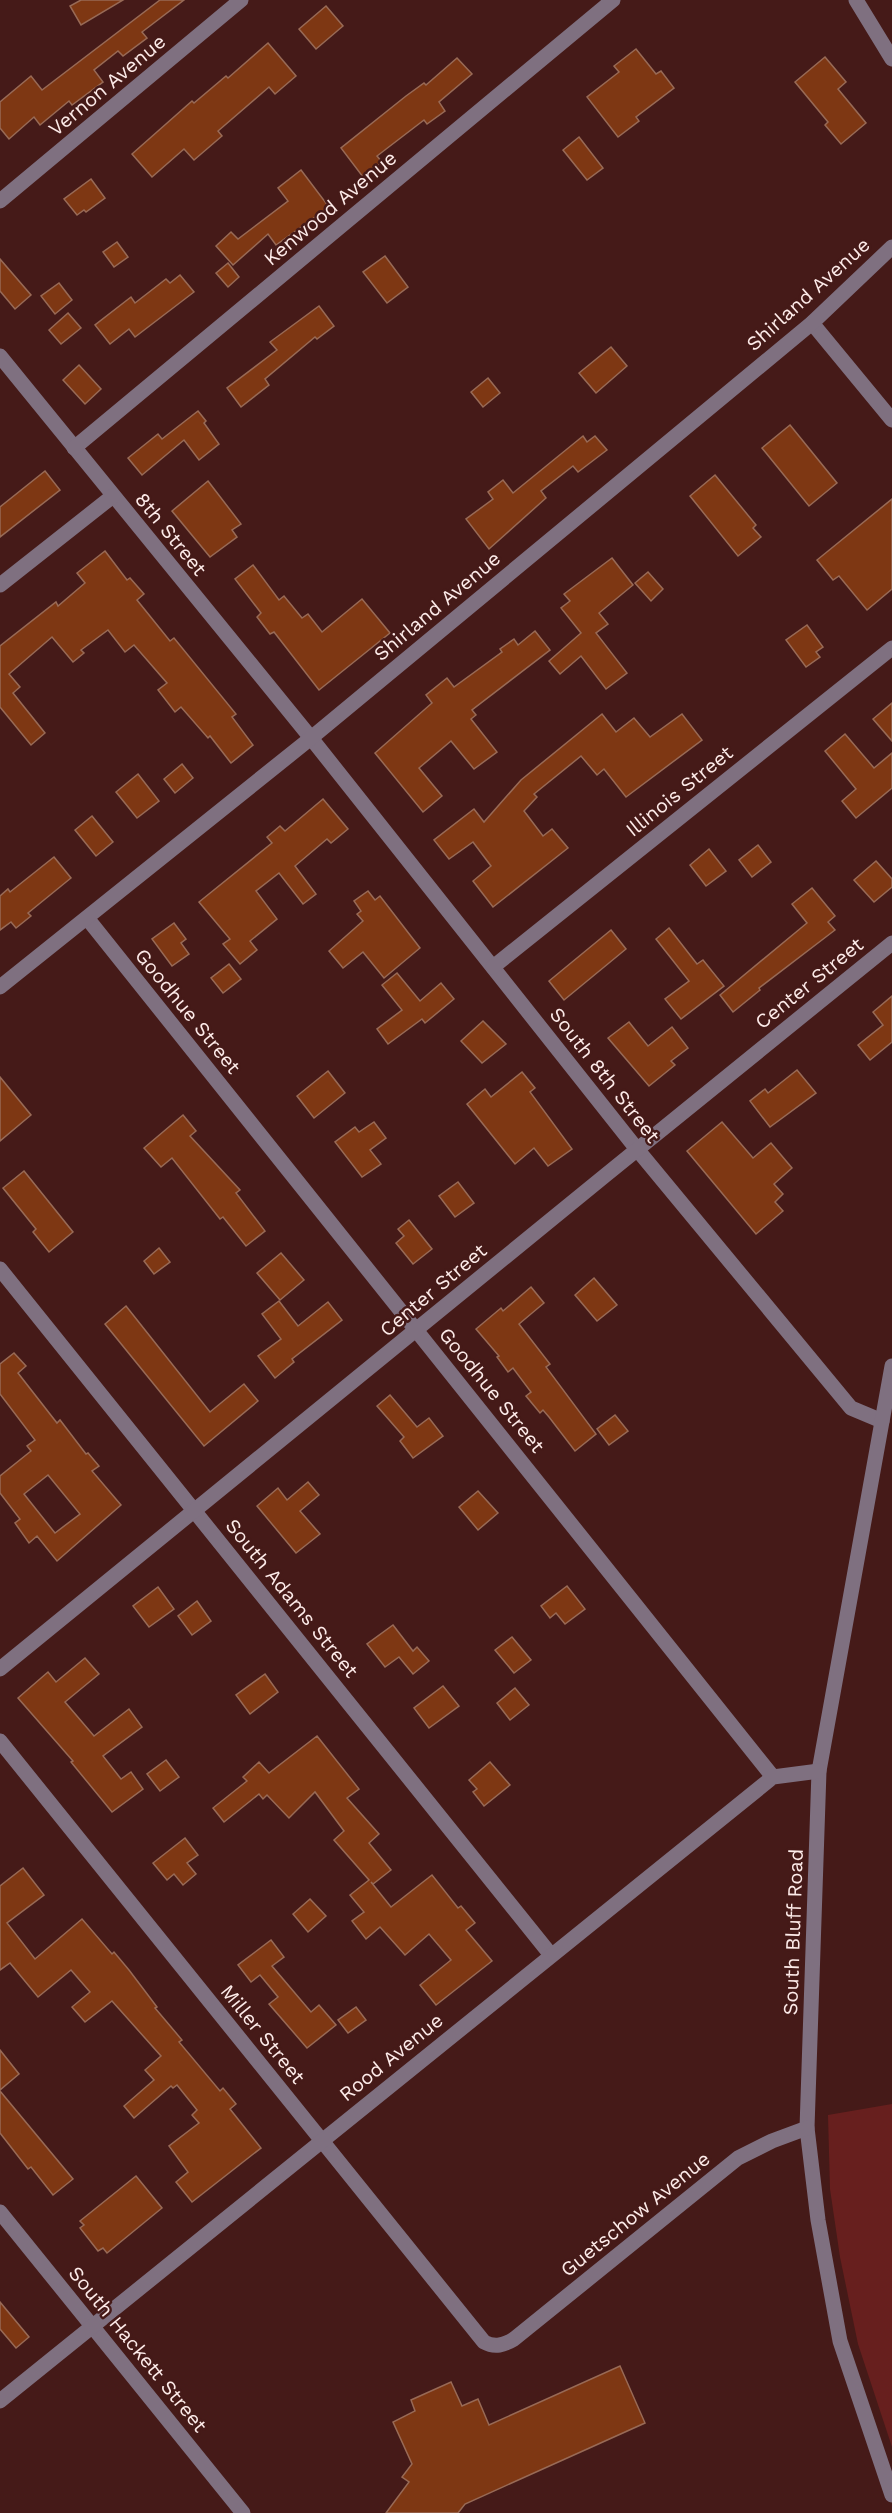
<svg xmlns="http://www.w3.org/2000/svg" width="892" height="2513" viewBox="0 0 892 2513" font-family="'Work Sans',sans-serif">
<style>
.green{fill:#671f1e}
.building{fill:#7e3713;stroke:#986a56;stroke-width:1.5;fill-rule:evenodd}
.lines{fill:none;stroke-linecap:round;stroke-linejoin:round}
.minor{stroke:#7f7080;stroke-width:15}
.labels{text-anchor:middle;stroke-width:5;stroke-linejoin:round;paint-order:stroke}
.street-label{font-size:20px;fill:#fdebe9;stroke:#451a18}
</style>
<rect width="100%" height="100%" fill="#451a18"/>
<polygon class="green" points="892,2104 892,2447 858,2344 840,2257 830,2189 828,2115"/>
<g class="building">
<polygon points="81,0 123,0 81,25 70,6"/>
<polygon points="160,0 184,0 142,32 147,38 123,56 118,51 94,70 103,82 72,105 69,101 40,125 34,117 9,139 0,128 0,102 31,76 42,90"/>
<polygon points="326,6 343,26 316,49 299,29"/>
<polygon points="268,43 296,76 275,94 269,87 218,131 222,136 194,160 184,149 152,177 132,154 192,101 194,103 226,76 228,78"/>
<polygon points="636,49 656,74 661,71 674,88 636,117 639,121 618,137 587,97 619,72 614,66"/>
<polygon points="825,57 846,82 838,89 866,123 841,144 825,125 828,122 795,82"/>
<polygon points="457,58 472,74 439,102 445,111 427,124 424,120 377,156 382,162 363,177 341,148 406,96 424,83 426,85"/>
<polygon points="579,137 603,168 587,180 563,150"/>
<polygon points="301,170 329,207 276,245 268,234 233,265 216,246 231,232 238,239 288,201 278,188"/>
<polygon points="91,179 105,198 86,212 84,210 77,215 64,199"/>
<polygon points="117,242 128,257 114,267 103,252"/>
<polygon points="385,256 408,287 387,303 363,272"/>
<polygon points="0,259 31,295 15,309 0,291"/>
<polygon points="228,263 239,277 228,287 216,273"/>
<polygon points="180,275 194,292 135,337 129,329 110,344 95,325 131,297 135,303 166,279 170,283"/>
<polygon points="59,283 72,300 55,314 41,296"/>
<polygon points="319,306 334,326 317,339 315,337 265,379 269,385 241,407 227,388 277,350 270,342"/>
<polygon points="68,313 81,328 61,344 49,330"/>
<polygon points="611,347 627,366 596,393 579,373"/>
<polygon points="79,365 101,389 85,404 63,380"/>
<polygon points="488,378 500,393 483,407 471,392"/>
<polygon points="198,411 206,421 204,423 219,444 199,460 184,440 142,475 128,458 158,434 162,439"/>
<polygon points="790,425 837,483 809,506 762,448"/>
<polygon points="583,436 587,442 595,436 607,450 578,472 573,466 541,491 546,498 489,549 466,519 493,499 488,492 503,480 513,493"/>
<polygon points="45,471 60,490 0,537 0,507"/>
<polygon points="715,475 756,525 753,528 761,537 738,556 690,496"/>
<polygon points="208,481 241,524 232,530 237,537 210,557 172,511"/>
<polygon points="892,499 892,589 867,610 839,576 833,580 817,560"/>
<polygon points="105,551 127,580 130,578 144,594 137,600 170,641 174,638 236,714 232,717 253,745 231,763 210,736 208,738 181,707 175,712 158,690 167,683 134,645 125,652 108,630 81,650 84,653 73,662 52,637 9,674 20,687 13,693 45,733 31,745 0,707 0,646 56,602 58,606 85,583 77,573"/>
<polygon points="612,558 633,585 599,613 608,624 596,633 627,673 606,689 581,656 560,674 549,661 581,633 561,608 570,601 564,594"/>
<polygon points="253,565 279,600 284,596 302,618 308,614 322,632 362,599 390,633 319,690 274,632 270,634 257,617 261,613 235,579"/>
<polygon points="648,572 663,589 651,601 635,583"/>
<polygon points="807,625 823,647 816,652 820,657 806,667 786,640"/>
<polygon points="535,631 550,650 472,710 476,715 471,719 497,752 474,769 451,741 419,768 442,796 423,812 375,753 432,703 426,695 447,678 454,687 502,652 500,649 514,639 518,645"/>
<polygon points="892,703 892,741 873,719"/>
<polygon points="602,714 616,732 634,718 650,737 682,714 702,740 626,797 604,769 597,775 581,756 534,794 537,797 524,811 543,836 552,829 568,848 493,907 473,881 491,866 473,842 449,859 434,840 474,809 484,822 521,780"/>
<polygon points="845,734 874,768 892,753 892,788 856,818 842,801 856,789 825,751"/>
<polygon points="182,764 193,778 175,793 164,779"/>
<polygon points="138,774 159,801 137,818 116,792"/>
<polygon points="323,799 348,829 331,843 327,839 295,866 316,894 303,904 279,873 256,891 277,919 250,941 257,950 240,964 223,944 230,939 199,902 272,843 267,837 280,826 285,831"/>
<polygon points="92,816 113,842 96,856 75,830"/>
<polygon points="758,845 771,862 752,877 739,860"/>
<polygon points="709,849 726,871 706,886 690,865"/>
<polygon points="54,857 71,878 28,913 31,916 16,928 11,922 0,930 0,896 8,889 10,892"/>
<polygon points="876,861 892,879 892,887 874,902 854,880"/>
<polygon points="812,888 835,916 828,922 835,930 759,988 760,990 733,1012 720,995 807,923 792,904"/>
<polygon points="368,891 375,900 380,896 420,948 384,978 363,952 343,968 329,951 363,921 357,914 361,911 354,901"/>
<polygon points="174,923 186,939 181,943 189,954 172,966 152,939"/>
<polygon points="669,928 697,964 703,960 724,986 681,1019 665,999 689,981 656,939"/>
<polygon points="611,930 626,949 564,1000 549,981"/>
<polygon points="229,964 241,979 223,993 211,978"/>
<polygon points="397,973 420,1001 441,983 454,999 425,1023 422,1019 388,1044 377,1029 402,1010 382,985"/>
<polygon points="892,996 892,1042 870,1060 858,1045 883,1025 873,1012"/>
<polygon points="483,1021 506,1044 482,1063 461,1041"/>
<polygon points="629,1022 648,1046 672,1027 688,1048 671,1061 675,1065 649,1086 608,1038"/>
<polygon points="797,1070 816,1093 770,1127 750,1101 765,1089 768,1093"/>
<polygon points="328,1071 345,1093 314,1118 297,1096"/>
<polygon points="522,1072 535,1088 530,1092 572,1149 548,1166 534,1148 515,1164 467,1104 485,1089 491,1097"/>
<polygon points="0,1077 31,1115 0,1141"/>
<polygon points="183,1115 196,1131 190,1136 240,1190 236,1193 265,1231 246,1246 223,1217 220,1219 172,1158 161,1167 144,1148"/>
<polygon points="374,1122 386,1138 370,1150 381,1164 362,1177 335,1142 355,1127 359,1132"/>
<polygon points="722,1122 753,1158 771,1143 792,1168 774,1184 783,1194 775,1202 783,1211 756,1234 687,1151"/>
<polygon points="24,1171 73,1232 49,1252 33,1232 36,1229 3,1188"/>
<polygon points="458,1182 474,1203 455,1217 439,1196"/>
<polygon points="409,1220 432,1249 413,1264 396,1243 404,1236 398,1229"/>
<polygon points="159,1248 170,1262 154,1274 144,1261"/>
<polygon points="281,1253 304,1280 280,1300 257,1273"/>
<polygon points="594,1278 617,1305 597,1321 575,1295"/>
<polygon points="531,1287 544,1303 519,1324 550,1364 546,1367 596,1434 575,1451 549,1417 543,1410 540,1413 526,1396 531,1392 513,1368 508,1372 497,1357 499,1356 476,1329 501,1308 503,1311"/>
<polygon points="279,1301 298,1326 328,1302 342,1320 292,1359 294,1362 275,1378 258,1356 281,1339 262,1314"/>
<polygon points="126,1306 210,1412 244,1384 258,1401 204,1446 105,1324"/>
<path d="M14 1353 26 1366 18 1373 57 1423 60 1420 86 1454 88 1453 99 1466 92 1471 121 1505 57 1561 37 1536 29 1543 15 1523 20 1519 0 1493V1476L31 1451 27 1446 35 1440 0 1394V1364ZM48 1475 80 1514 55 1533 24 1494Z"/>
<polygon points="390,1395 417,1427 429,1418 443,1436 413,1458 400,1441 404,1437 377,1406"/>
<polygon points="615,1415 628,1431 609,1445 597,1429"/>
<polygon points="308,1482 319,1495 300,1511 320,1534 296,1553 257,1506 278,1488 287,1500"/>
<polygon points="478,1491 498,1513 478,1530 459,1507"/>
<polygon points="567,1586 585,1609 565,1624 556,1613 550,1618 541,1606"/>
<polygon points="158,1587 174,1609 149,1627 133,1606"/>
<polygon points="197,1601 211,1621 192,1635 178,1616"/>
<polygon points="393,1625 413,1651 417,1647 429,1661 413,1674 399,1657 385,1667 367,1644"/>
<polygon points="512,1637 531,1660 514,1673 495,1650"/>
<polygon points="85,1658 99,1674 65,1702 94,1736 129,1709 142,1727 103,1756 121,1779 131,1772 143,1789 112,1812 71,1762 73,1761 18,1698 48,1672 56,1682"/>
<polygon points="265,1674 278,1692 250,1714 236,1695"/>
<polygon points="443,1686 459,1706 429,1728 414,1708"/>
<polygon points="515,1688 529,1705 510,1720 497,1703"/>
<polygon points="317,1736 359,1789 347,1798 379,1834 369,1843 391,1870 373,1884 371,1882 391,1907 432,1875 458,1908 461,1906 475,1923 466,1930 492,1961 436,2005 420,1985 451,1960 429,1934 405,1955 380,1927 366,1939 352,1921 364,1912 350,1895 369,1880 334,1840 344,1831 315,1792 289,1818 267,1795 263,1799 259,1794 224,1822 213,1808 247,1781 243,1777 259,1762 269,1773"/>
<polygon points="166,1760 179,1777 160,1791 147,1774"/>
<polygon points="490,1762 510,1785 484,1806 473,1792 477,1789 469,1780"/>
<polygon points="185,1838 198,1855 187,1863 196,1874 183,1885 174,1874 167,1880 153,1863"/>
<polygon points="23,1868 44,1895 7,1923 35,1959 82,1919 112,1954 114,1952 129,1970 157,2007 155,2008 182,2040 179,2042 220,2091 223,2088 236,2104 230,2109 261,2148 192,2202 176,2182 188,2172 169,2146 199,2123 192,2115 197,2110 177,2085 173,2088 171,2086 134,2118 124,2106 154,2080 145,2070 161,2056 112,2001 85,2022 72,2007 90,1992 71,1970 38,1997 10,1963 0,1970 0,1886"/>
<polygon points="310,1899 326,1916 308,1932 293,1914"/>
<polygon points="271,1940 284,1957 272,1966 311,2012 319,2005 336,2025 307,2048 269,2004 278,1997 260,1975 251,1982 238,1965"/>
<polygon points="356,2007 366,2020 348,2033 338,2020"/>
<polygon points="0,2050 19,2074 0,2090"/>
<polygon points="0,2091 73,2179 53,2195 31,2167 28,2169 0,2133"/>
<polygon points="136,2176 162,2208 107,2253 103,2248 98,2251 80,2228 84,2225 80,2221"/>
<polygon points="0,2302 29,2337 16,2348 0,2329"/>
<polygon points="620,2366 645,2423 465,2504 458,2513 386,2513 409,2482 402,2477 412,2464 393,2422 415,2411 411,2400 451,2382 462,2406 478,2399 489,2425"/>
</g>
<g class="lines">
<g class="minor">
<polyline points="856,0 892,59"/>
<polyline points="0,201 241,0"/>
<polyline points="812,323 892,420"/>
<polyline points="0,356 311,738 636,1148 851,1408 882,1421"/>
<polyline points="74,448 613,0"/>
<polyline points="0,585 113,496"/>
<polyline points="87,918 773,1777"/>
<polyline points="493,967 892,648"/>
<polyline points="0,987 311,738 812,323 892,247"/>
<polyline points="0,1269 551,1955"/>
<polyline points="892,1366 819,1771 807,2128 818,2220 840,2341 892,2495"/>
<path d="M0 1669C298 1429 593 1183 892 943"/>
<path d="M0 1741 484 2342C495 2348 504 2345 514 2339L738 2158 772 2141 807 2128"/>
<polyline points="0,2212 243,2513"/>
<polyline points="0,2401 773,1777 819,1771"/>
</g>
</g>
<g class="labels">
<g class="street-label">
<text transform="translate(107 85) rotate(-40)" y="7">Vernon Avenue</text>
<text transform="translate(330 208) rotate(-40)" y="7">Kenwood Avenue</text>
<text transform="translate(808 294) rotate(-42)" y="7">Shirland Avenue</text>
<text transform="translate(171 534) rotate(51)" y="7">8th Street</text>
<text transform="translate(437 606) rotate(-40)" y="7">Shirland Avenue</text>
<text transform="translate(679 791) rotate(-39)" y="7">Illinois Street</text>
<text transform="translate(809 983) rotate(-39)" y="7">Center Street</text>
<text transform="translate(188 1011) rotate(51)" y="7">Goodhue Street</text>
<text transform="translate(605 1075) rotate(52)" y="7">South 8th Street</text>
<text transform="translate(433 1290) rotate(-40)" y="7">Center Street</text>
<text transform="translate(492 1390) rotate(51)" y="7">Goodhue Street</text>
<text transform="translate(292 1598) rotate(51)" y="7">South Adams Street</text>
<text transform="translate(793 1932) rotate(-88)" y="7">South Bluff Road</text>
<text transform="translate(263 2034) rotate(51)" y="7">Miller Street</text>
<text transform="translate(391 2057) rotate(-39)" y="7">Rood Avenue</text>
<text transform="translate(635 2214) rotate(-39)" y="7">Guetschow Avenue</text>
<text transform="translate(138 2349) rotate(51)" y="7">South Hackett Street</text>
</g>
</g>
</svg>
